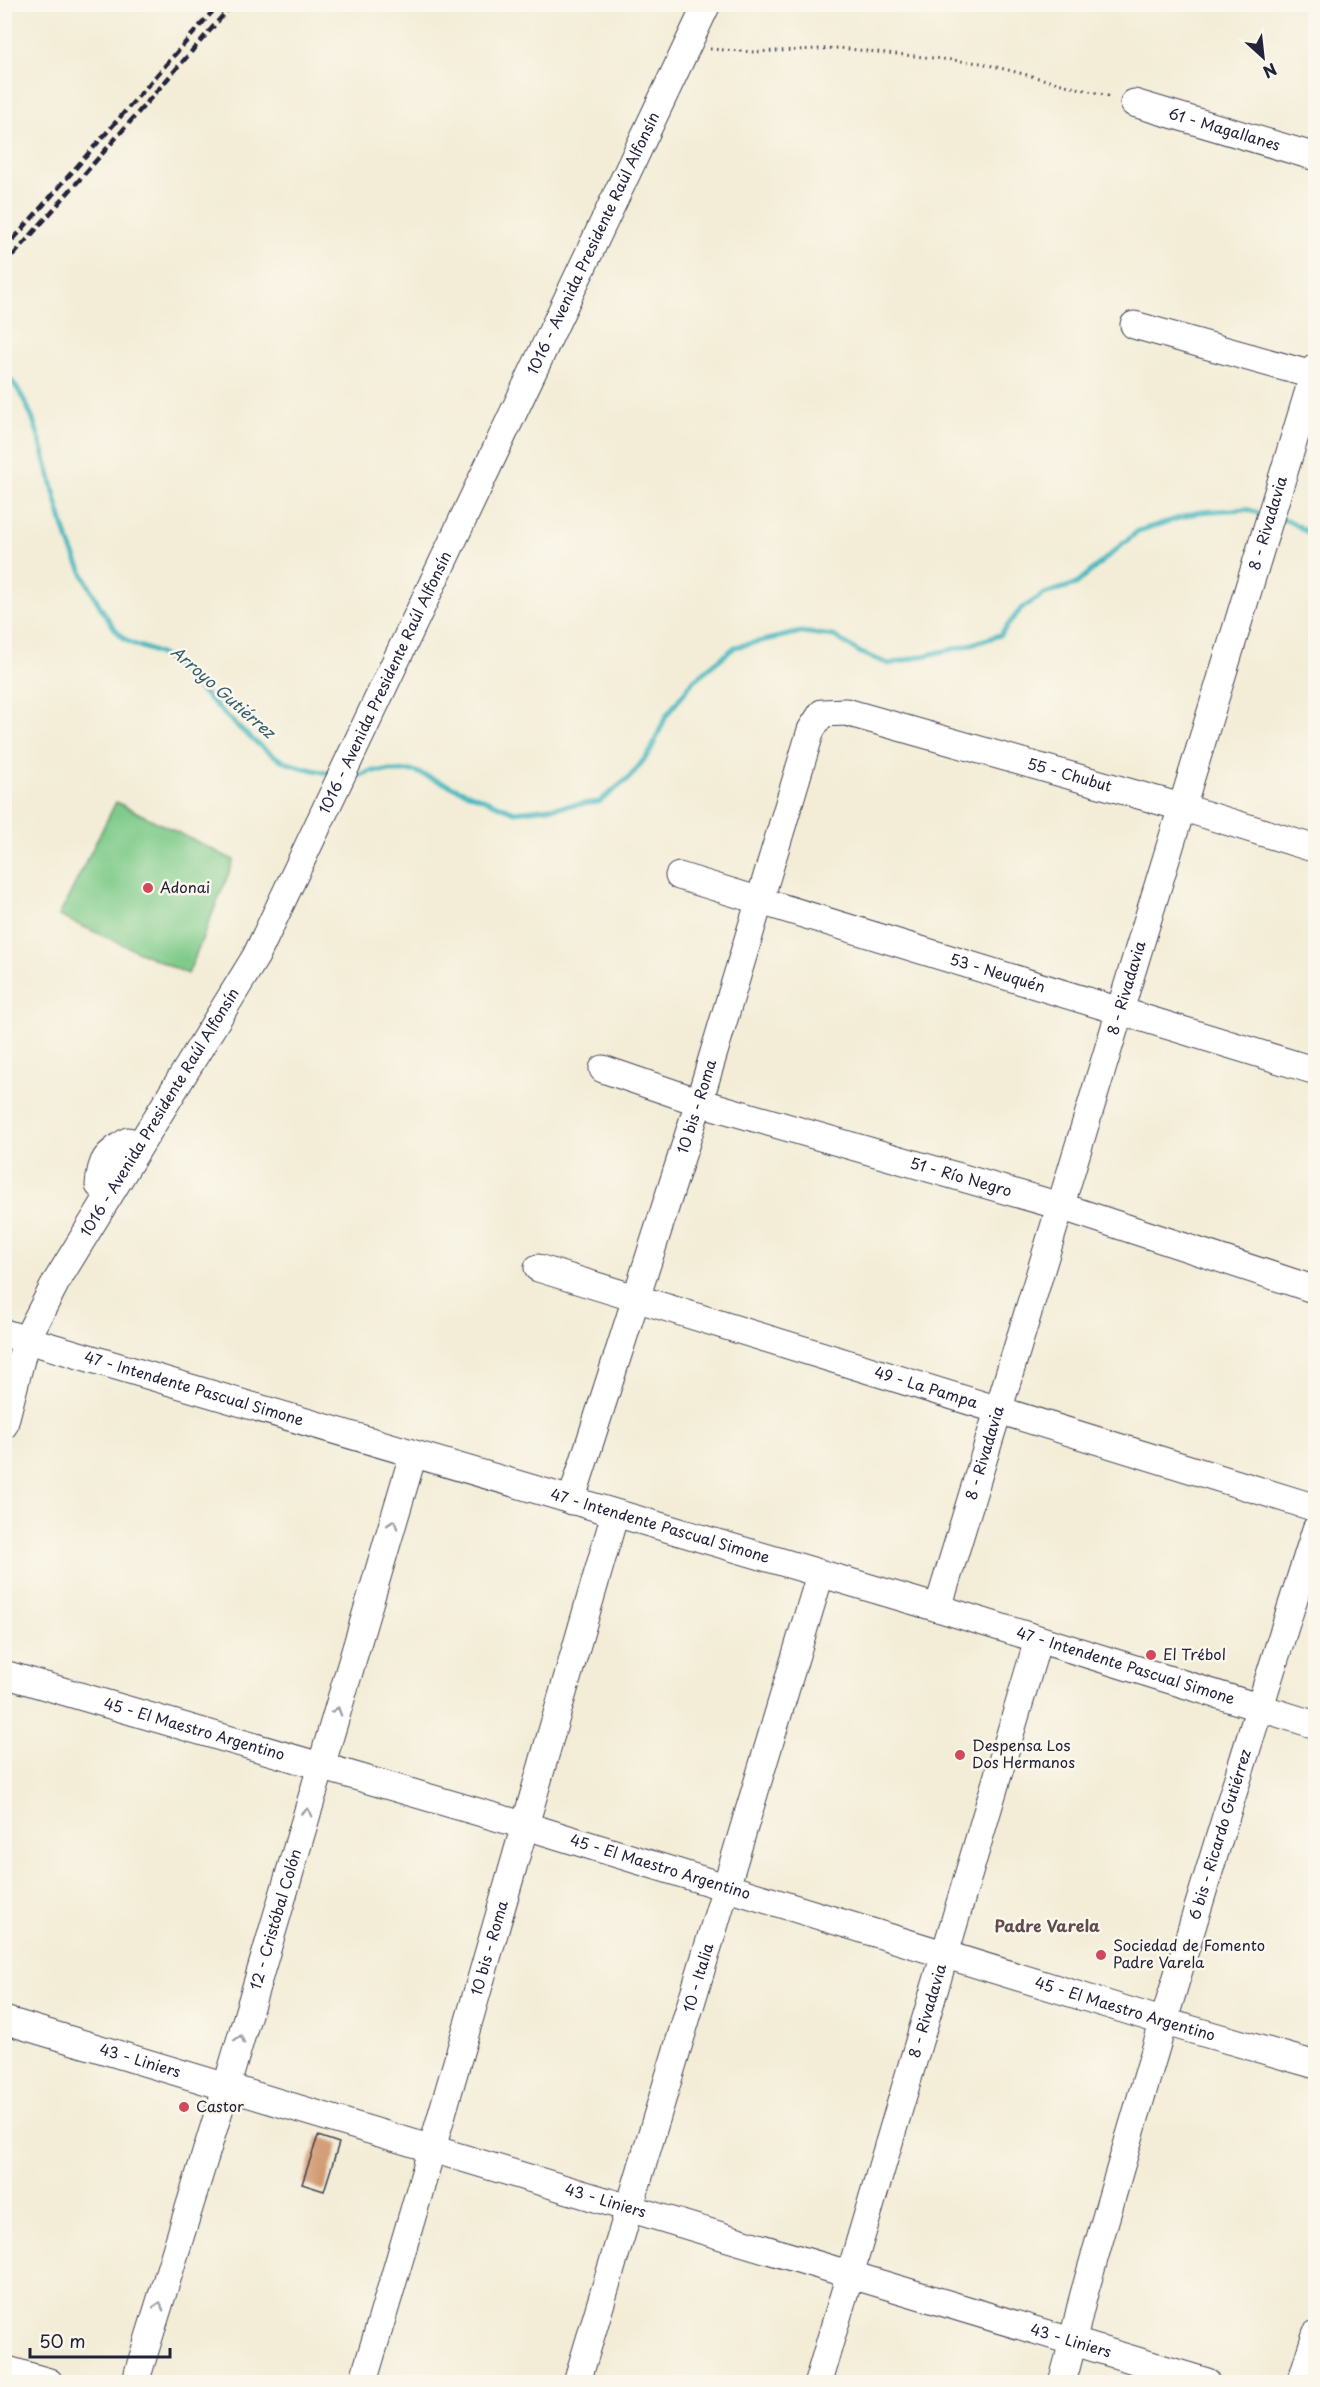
<svg xmlns="http://www.w3.org/2000/svg" width="1320" height="2387" viewBox="0 0 1320 2387" font-family="'Playpen Sans',sans-serif">
<style>
.green{fill:#7fcb8a;stroke:#507662;stroke-width:1.5}
.lines{fill:none;stroke-linecap:round;stroke-linejoin:round}
.stream{stroke:#49b8bf;stroke-width:5}
.building{fill:#d19971}
.minor-casing{stroke:#414052;stroke-width:29}
.path{stroke:#414052;stroke-width:3;stroke-dasharray:1.5 4.5;stroke-linecap:butt}
.minor{stroke:#fff;stroke-width:27}
.rail{stroke:#22223b;stroke-width:4.5;stroke-dasharray:9 4.5;stroke-linecap:butt}
.oneway{stroke:#9c9ca7}
.poi-dot{fill:#d1495b;stroke:#fbf7ec;stroke-width:2}
.labels{text-anchor:middle;stroke-width:5;stroke-linejoin:round;paint-order:stroke}
.street-label{font-size:15px;fill:#22223b;stroke:#fbf7ec}
.poi-label{font-size:15px;fill:#22223b;stroke:#fbf7ec;text-anchor:start}
.water-label{font-size:16px;font-style:italic;fill:#325e70;stroke:#fbf7ec}
.neighbourhood-label{font-size:16px;font-weight:bold;fill:#5f4c4e;stroke:#fbf7ec}
</style>
<rect width="100%" height="100%" fill="#fbf7ec"/>
<filter id="ink" filterUnits="userSpaceOnUse"><feTurbulence type="fractalNoise" baseFrequency=".0167" numOctaves="2"/><feDisplacementMap in="SourceGraphic" scale="12" xChannelSelector="R" yChannelSelector="G"/><feConvolveMatrix kernelMatrix="1 2 1 2 8 2 1 2 1" color-interpolation-filters="sRGB"/></filter>
<filter id="wash" filterUnits="userSpaceOnUse"><feTurbulence type="fractalNoise" baseFrequency=".008" numOctaves="4" result="noise"/><feDisplacementMap in="SourceGraphic" scale="24" xChannelSelector="R" yChannelSelector="G"/><feGaussianBlur stdDeviation="1.35" result="paint"/><feColorMatrix in="noise" values="0 0 0 0 0 0 0 0 0 0 0 0 0 0 0 0 0 1.4 0 .05"/><feComposite in="paint" operator="in"/></filter>
<g filter="url(#wash)">
<rect width="100%" height="100%" fill="#f3edd7"/>
<polygon class="green" points="116,802 234,860 188,974 59,916"/>
<g class="lines">
<g class="stream">
<path d="M4 373C41 406 50 491 67 537 77 563 105 624 126 640 138 648 156 649 168 659 200 686 251 748 288 763 301 768 318 771 332 774"/>
<polyline points="1277,518 1289,521 1316,537"/>
<polyline points="350,779 371,771 414,771 515,812 599,802 630,777 650,752 666,716 694,680 735,647 801,632 834,636 861,653 889,664 966,646 1000,635 1021,609 1044,594 1076,584 1138,531 1199,512 1246,509 1262,514"/>
</g>
</g>
<g id="blocks">
<polygon class="building" points="318,2136 339,2143 324,2191 302,2184"/>
</g>
</g>
<g filter="url(#ink)">
<use href="#blocks" fill-opacity="0" stroke="#414052" stroke-width="1.5"/>
<g class="lines">
<defs>
<g id="minor">
<path id="s1" d="M1134 103 1316 157"/>
<polyline points="1134,325 1316,376"/>
<path id="s2" d="M679 876 1316 1071"/>
<path id="s3" d="M603 1069 699 1102 1060 1206 1316 1290"/>
<path d="M109 1195 99 1185C101 1159 106 1155 128 1141L139 1144"/>
<path id="s4" d="M538 1268 1316 1508"/>
<path id="s5" d="M4 1333 938 1608 1316 1725"/>
<path id="s6" d="M4 1425 26 1340 56 1282 256 956 707 4"/>
<path id="s7" d="M571 1501 699 1102 811 730 822 713 846 712 1181 807 1316 849"/>
<path id="s8" d="M938 1608 1316 367"/>
<path id="s9" d="M4 1674 523 1825 1165 2022 1316 2065"/>
<path id="s10" d="M4 2020 1207 2382"/>
<polyline points="4,2369 49,2382"/>
<path id="s11" d="M138 2382V2373L227 2085 413 1455"/>
<path id="s12" d="M363 2382C450 2094 530 1803 615 1514"/>
<path id="s13" d="M577 2382 820 1575"/>
<path id="s14" d="M818 2382 1038 1640"/>
<path id="s15" d="M1062 2382C1071 2354 1076 2324 1084 2294 1157 2038 1235 1783 1316 1529"/>
<polyline points="1301,2382 1316,2334"/>
</g>
</defs>
<use href="#minor" class="minor-casing"/>
<polyline class="path" points="710,49 755,52 839,48 981,63 1112,97"/>
<use href="#minor" class="minor"/>
<g class="rail">
<polyline points="4,250 219,4"/>
<polyline points="4,266 233,4"/>
</g>
</g>
<defs><path id="oneway-chevron" d="M-2-3.5L2.5 0L-2 3.5" fill="none" stroke-width="1.6" stroke-linecap="round" stroke-linejoin="round" transform="scale(1.5)"/></defs>
<g class="oneway">
<use href="#oneway-chevron" transform="translate(393 1524) rotate(-73)"/>
<use href="#oneway-chevron" transform="translate(337 1711) rotate(-73)"/>
<use href="#oneway-chevron" transform="translate(307 1812) rotate(-74)"/>
<use href="#oneway-chevron" transform="translate(240 2039) rotate(-74)"/>
<use href="#oneway-chevron" transform="translate(159 2306) rotate(-73)"/>
</g>
</g>
<g class="poi-dot">
<circle cx="148" cy="888" r="6"/>
<circle cx="1151" cy="1655" r="6"/>
<circle cx="960" cy="1755" r="6"/>
<circle cx="1101" cy="1955" r="6"/>
<circle cx="184" cy="2107" r="6"/>
</g>
<g class="labels">
<g class="street-label">
<text dy="5" stroke="none"><textPath href="#s1" startOffset="94">61 - Magallanes</textPath></text>
<text dy="5" stroke="none"><textPath href="#s6" startOffset="1324">1016 - Avenida Presidente Raúl Alfonsín</textPath></text>
<text dy="5" stroke="none"><textPath href="#s8" startOffset="1134">8 - Rivadavia</textPath></text>
<text dy="5" stroke="none"><textPath href="#s6" startOffset="838">1016 - Avenida Presidente Raúl Alfonsín</textPath></text>
<text dy="5" stroke="none"><textPath href="#s7" startOffset="1084">55 - Chubut</textPath></text>
<text dy="5" stroke="none"><textPath href="#s2" startOffset="333">53 - Neuquén</textPath></text>
<text dy="5" stroke="none"><textPath href="#s8" startOffset="648">8 - Rivadavia</textPath></text>
<text dy="5" stroke="none"><textPath href="#s7" startOffset="414">10 bis - Roma</textPath></text>
<text dy="5" stroke="none"><textPath href="#s6" startOffset="352">1016 - Avenida Presidente Raúl Alfonsín</textPath></text>
<text dy="5" stroke="none"><textPath href="#s3" startOffset="374">51 - Río Negro</textPath></text>
<text dy="5" stroke="none"><textPath href="#s4" startOffset="406">49 - La Pampa</textPath></text>
<text dy="5" stroke="none"><textPath href="#s5" startOffset="198">47 - Intendente Pascual Simone</textPath></text>
<text dy="5" stroke="none"><textPath href="#s8" startOffset="162">8 - Rivadavia</textPath></text>
<text dy="5" stroke="none"><textPath href="#s5" startOffset="684">47 - Intendente Pascual Simone</textPath></text>
<text dy="5" stroke="none"><textPath href="#s5" startOffset="1170">47 - Intendente Pascual Simone</textPath></text>
<text dy="5" stroke="none"><textPath href="#s9" startOffset="198">45 - El Maestro Argentino</textPath></text>
<text dy="5" stroke="none"><textPath href="#s15" startOffset="570">6 bis - Ricardo Gutiérrez</textPath></text>
<text dy="5" stroke="none"><textPath href="#s9" startOffset="684">45 - El Maestro Argentino</textPath></text>
<text dy="5" stroke="none"><textPath href="#s11" startOffset="483">12 - Cristóbal Colón</textPath></text>
<text dy="5" stroke="none"><textPath href="#s12" startOffset="452">10 bis - Roma</textPath></text>
<text dy="5" stroke="none"><textPath href="#s13" startOffset="422">10 - Italia</textPath></text>
<text dy="5" stroke="none"><textPath href="#s9" startOffset="1170">45 - El Maestro Argentino</textPath></text>
<text dy="5" stroke="none"><textPath href="#s14" startOffset="387">8 - Rivadavia</textPath></text>
<text dy="5" stroke="none"><textPath href="#s10" startOffset="142">43 - Liniers</textPath></text>
<text dy="5" stroke="none"><textPath href="#s10" startOffset="628">43 - Liniers</textPath></text>
<text dy="5" stroke="none"><textPath href="#s10" startOffset="1114">43 - Liniers</textPath></text>
</g>
<g class="poi-label">
<text x="160" y="893">Adonai</text>
<text x="1163" y="1660">El Trébol</text>
<text x="972" y="1751">Despensa Los<tspan x="972" dy="17">Dos Hermanos</tspan></text>
<text x="1113" y="1951">Sociedad de Fomento<tspan x="1113" dy="17">Padre Varela</tspan></text>
<text x="196" y="2112">Castor</text>
</g>
<g class="water-label">
<text transform="translate(223 692) rotate(41)" y="6">Arroyo Gutiérrez</text>
</g>
<g class="neighbourhood-label">
<text x="1047" y="1932">Padre Varela</text>
</g>
</g>
<rect width="1320" height="2387" fill="none" stroke="#fbf7ec" stroke-width="24"/>
<g transform="translate(1263 57) rotate(153)" stroke="#fbf7ec" stroke-width="4.5" paint-order="stroke">
<path d="M0-4.5L10 22L0 15L-10 22Z" fill="#22223b"/>
<text y="-9" font-size="16" font-weight="bold" text-anchor="middle" fill="#22223b">N</text>
</g>
<path d="M30 2348v9h140v-9" fill="none" stroke="#22223b" stroke-width="3"/>
<text x="39" y="2348" font-size="18" fill="#22223b" stroke="#fbf7ec" stroke-width="4.5" paint-order="stroke">50 m</text>
</svg>
